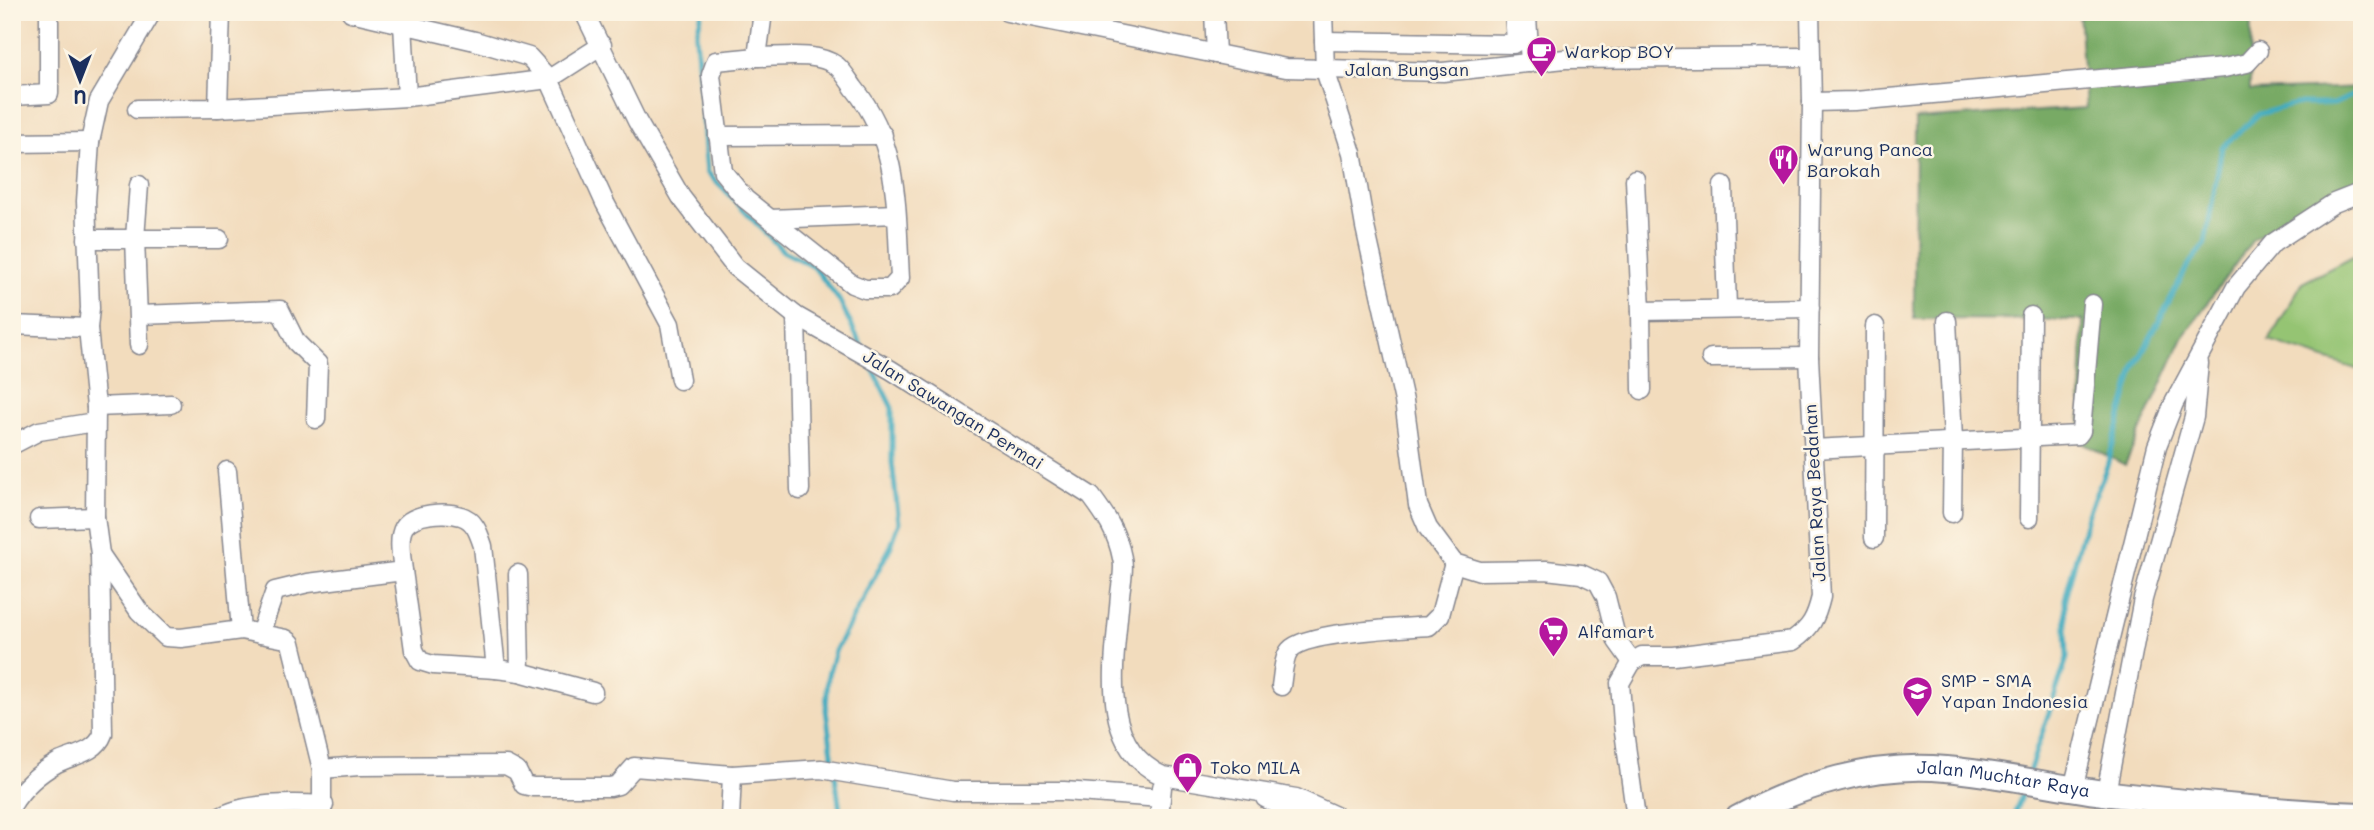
<svg xmlns="http://www.w3.org/2000/svg" width="2374" height="830" viewBox="0 0 2374 830" font-family="Mali,sans-serif">
<style>
.green{fill:#95c473;stroke:#587a68;stroke-width:2}
.forest{fill:#78aa65;stroke:#4a6c62;stroke-width:2}
.lines{fill:none;stroke-linecap:round;stroke-linejoin:round}
.stream{stroke:#3fabbf;stroke-width:5}
.minor-casing{stroke:#86868e;stroke-width:21}
.highway-casing{stroke:#86868e;stroke-width:28}
.minor{stroke:#fff;stroke-width:18}
.highway{stroke:#fff;stroke-width:24}
.labels{text-anchor:middle;stroke-width:5;stroke-linejoin:round;paint-order:stroke}
.poi-label{font-size:18px;fill:#1b2f5e;stroke:#fcf5e5;text-anchor:start}
.street-label{font-size:18px;fill:#1b2f5e;stroke:#fcf5e5}
</style>
<rect width="100%" height="100%" fill="#fcf5e5"/>
<filter id="ink" filterUnits="userSpaceOnUse"><feTurbulence type="fractalNoise" baseFrequency=".0143" numOctaves="2"/><feDisplacementMap in="SourceGraphic" scale="14" xChannelSelector="R" yChannelSelector="G"/><feConvolveMatrix kernelMatrix="1 2 1 2 8 2 1 2 1" color-interpolation-filters="sRGB"/></filter>
<filter id="wash" filterUnits="userSpaceOnUse"><feTurbulence type="fractalNoise" baseFrequency=".00686" numOctaves="4" result="noise"/><feDisplacementMap in="SourceGraphic" scale="28" xChannelSelector="R" yChannelSelector="G"/><feGaussianBlur stdDeviation="1.57" result="paint"/><feColorMatrix in="noise" values="0 0 0 0 0 0 0 0 0 0 0 0 0 0 0 0 0 1.4 0 .05"/><feComposite in="paint" operator="in"/></filter>
<g filter="url(#wash)">
<rect width="100%" height="100%" fill="#f2dcbd"/>
<polygon class="green" points="2362,252 2362,371 2269,341 2302,283"/>
<polygon class="forest" points="2079,12 2251,12 2250,91 2362,87 2362,182 2343,184 2252,241 2183,337 2125,465 2080,442 2083,320 1914,319 1915,119 2086,108"/>
<g class="lines">
<g class="stream">
<polyline points="702,12 696,36 707,172 783,251 814,267 839,300 862,347"/>
<polyline points="2028,775 2067,658 2065,599 2087,516 2107,466 2134,369 2188,265 2205,244 2222,147 2259,114 2296,104 2334,104 2362,91"/>
<polyline points="841,818 826,710 828,675 835,651 891,546 899,523 892,462 892,408 871,365"/>
<polyline points="2013,818 2024,788"/>
</g>
</g>
</g>
<g filter="url(#ink)">
<g class="lines">
<defs>
<g id="minor">
<polyline points="351,12 475,41 529,57 549,79 605,203 670,324 680,380"/>
<path d="M584 12 637 121 681 197 735 267 796 316 891 370 1091 496C1106 516 1117 532 1122 558 1125 569 1121 583 1120 595 1116 655 1095 746 1163 776L1296 798 1340 818"/>
<polyline points="1007,12 1286,68 1443,72 1565,59 1811,57"/>
<polyline points="1214,12 1216,54"/>
<polyline points="1323,12 1325,70 1352,153 1365,227 1404,401 1418,505 1428,528 1454,563 1480,571 1546,570 1581,574 1598,582 1606,597 1617,641 1632,662"/>
<polyline points="1527,17 1530,63"/>
<polyline points="403,24 407,97"/>
<polyline points="1324,41 1513,44 1516,42 1514,12"/>
<path d="M757 57C781 57 817 51 837 66 843 71 849 81 854 88 900 145 896 208 900 278L890 289H865L852 284 745 199 723 172 711 75 716 61Z"/>
<polyline points="757,57 763,12"/>
<polyline points="12,96 49,94 49,12"/>
<polyline points="1812,102 1855,101 2224,68 2247,63 2258,51"/>
<polyline points="218,108 221,12"/>
<polyline points="137,109 218,108 407,97 549,79 602,45"/>
<polyline points="718,136 883,135"/>
<polyline points="12,143 90,142"/>
<polyline points="1635,179 1641,311 1810,308"/>
<polyline points="139,185 135,238 139,345"/>
<polyline points="1723,186 1727,308"/>
<polyline points="770,219 896,214"/>
<polyline points="87,239 219,239"/>
<polyline points="1641,311 1642,390"/>
<polyline points="139,315 280,310 296,342 318,364 316,419"/>
<polyline points="796,316 800,490"/>
<polyline points="1947,321 1953,439 1952,513"/>
<polyline points="12,325 88,328"/>
<polyline points="1711,358 1809,357"/>
<polyline points="96,407 171,404"/>
<polyline points="12,445 39,431 95,422"/>
<polyline points="1813,449 2078,435 2081,431 2092,304"/>
<polyline points="227,471 241,630"/>
<polyline points="2029,518 2031,316"/>
<polyline points="39,519 95,517"/>
<polyline points="1874,538 1875,326"/>
<polyline points="100,554 139,611 166,637 181,638 241,630 286,639 291,643 322,769 322,818"/>
<polyline points="403,571 414,650 420,661 433,665 496,669"/>
<polyline points="518,574 520,672"/>
<path d="M260 634 275 591 308 583 403 571C402 559 397 539 404 527 413 513 446 511 461 516 475 520 479 534 483 546L496 669 520 672 593 692"/>
<path d="M1281 686C1283 675 1283 658 1290 650 1305 632 1404 628 1429 626L1440 615 1454 563"/>
<polyline points="322,769 359,766 506,765 517,771 524,785 533,787 610,787 618,785 634,767 732,775 821,769 953,791 1064,791 1161,798"/>
<polyline points="2073,789 2157,446 2174,403 2236,287 2273,243 2334,203 2362,192"/>
<polyline points="2106,793 2143,599 2194,417 2199,363"/>
<polyline points="1265,798 1305,818"/>
<path d="M12 805C23 787 39 773 57 763 73 755 96 753 103 734L100 554 95 517 96 407 88 328 90 308 86 201 90 142 99 101 152 12"/>
<path d="M219 818C242 802 296 803 324 805"/>
<polyline points="730,818 732,775"/>
<polyline points="1159,818 1162,787"/>
<path d="M1636 818 1623 724 1620 683 1632 662 1642 656H1674L1793 641C1811 628 1816 618 1821 597L1809 357 1812 102 1810 12"/>
</g>
<g id="highway">
<path id="s1" d="M1738 818C1800 785 1874 762 1946 769 1999 774 2051 786 2103 793 2189 803 2275 812 2362 815"/>
</g>
</defs>
<use href="#minor" class="minor-casing"/>
<use href="#highway" class="highway-casing"/>
<use href="#minor" class="minor"/>
<use href="#highway" class="highway"/>
</g>
</g>
<defs>
<symbol id="cafe-pin" viewBox="-11 -11 22 30"><path d="M0 17L-7.5 6A9.5 9.5 0 1 1 7.5 6Z" fill="#b5179e" stroke="#fcf5e5"/><path d="M-5.5-4.5H6V0H3Q3 3.5 0 3.5H-2.5Q-5.5 3.5-5.5 0ZM3-3.2v2h1.7v-2ZM-6 4.5H4V6H-6Z" fill="#fff"/></symbol>
<symbol id="restaurant-pin" viewBox="-11 -11 22 30"><path d="M0 17L-7.5 6A9.5 9.5 0 1 1 7.5 6Z" fill="#b5179e" stroke="#fcf5e5"/><path d="M-5-6h1v4h1v-4h1v4h1v-4h1v5L-1.5 .5V6h-2V.5L-5-1ZM5-6V6H3V1.5H1.5Q1.5-4 5-6Z" fill="#fff"/></symbol>
<symbol id="supermarket-pin" viewBox="-11 -11 22 30"><path d="M0 17L-7.5 6A9.5 9.5 0 1 1 7.5 6Z" fill="#b5179e" stroke="#fcf5e5"/><path d="M-6-5.5h2.5l.6 2H6L4.5 2H-2.5L-4.4-4H-6ZM-1.5 3.2a1.3 1.3 0 1 0 .1 0ZM3 3.2a1.3 1.3 0 1 0 .1 0Z" fill="#fff"/></symbol>
<symbol id="school-pin" viewBox="-11 -11 22 30"><path d="M0 17L-7.5 6A9.5 9.5 0 1 1 7.5 6Z" fill="#b5179e" stroke="#fcf5e5"/><path d="M0-5L7-2L0 1L-7-2ZM-4 1L0 2.5L4 1V4Q0 6-4 4Z" fill="#fff"/></symbol>
<symbol id="shop-pin" viewBox="-11 -11 22 30"><path d="M0 17L-7.5 6A9.5 9.5 0 1 1 7.5 6Z" fill="#b5179e" stroke="#fcf5e5"/><path d="M-5-2.5h2.3a2.7 3.5 0 0 1 5.4 0H5L5.5 6h-11ZM-1.5-2.5h3a1.5 2.3 0 0 0-3 0Z" fill="#fff"/></symbol>
</defs>
<g fill-rule="evenodd">
<use href="#cafe-pin" x="1524" y="34" width="35" height="47"/>
<use href="#restaurant-pin" x="1766" y="142" width="35" height="47"/>
<use href="#supermarket-pin" x="1536" y="614" width="35" height="47"/>
<use href="#school-pin" x="1900" y="674" width="35" height="47"/>
<use href="#shop-pin" x="1170" y="750" width="35" height="47"/>
</g>
<g class="labels">
<g class="poi-label">
<text x="1564" y="58">Warkop BOY</text>
<text x="1807" y="156">Warung Panca<tspan x="1807" dy="21">Barokah</tspan></text>
<text x="1577" y="638">Alfamart</text>
<text x="1941" y="687">SMP - SMA<tspan x="1941" dy="21">Yapan Indonesia</tspan></text>
<text x="1210" y="774">Toko MILA</text>
</g>
<g class="street-label">
<text x="1407" y="76">Jalan Bungsan</text>
<text transform="translate(953 410) rotate(32)" y="6">Jalan Sawangan Permai</text>
<text transform="translate(1815 493) rotate(-93)" y="6">Jalan Raya Bedahan</text>
<text dy="6" stroke="none"><textPath href="#s1" startOffset="275">Jalan Muchtar Raya</textPath></text>
</g>
</g>
<rect width="2374" height="830" fill="none" stroke="#fcf5e5" stroke-width="42"/>
<g transform="translate(80 80) rotate(180)" stroke="#fcf5e5" stroke-width="5" paint-order="stroke">
<path d="M0-5L12 26L0 18L-12 26Z" fill="#1b2f5e"/>
<text y="-10" font-size="19" font-weight="bold" text-anchor="middle" fill="#1b2f5e">U</text>
</g>
</svg>
